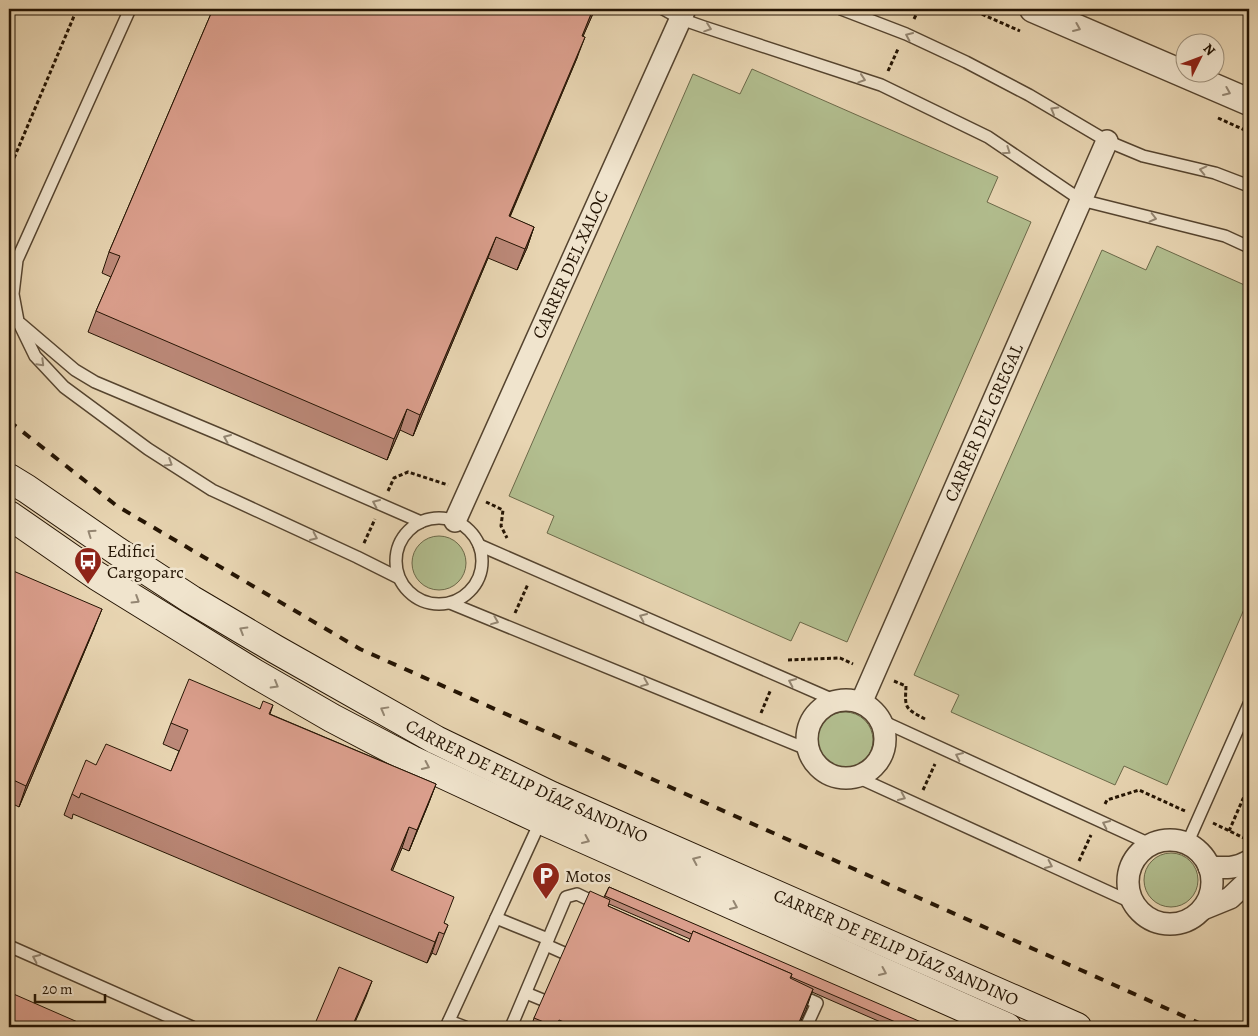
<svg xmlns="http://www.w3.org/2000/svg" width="1258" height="1036" viewBox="0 0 1258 1036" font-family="Alegreya,serif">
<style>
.green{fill:#b2be8f;stroke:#6b6949}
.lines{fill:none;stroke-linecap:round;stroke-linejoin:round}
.service-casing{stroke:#55442f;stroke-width:14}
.minor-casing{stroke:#55442f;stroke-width:24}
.tertiary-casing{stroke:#55442f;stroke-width:29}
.secondary-casing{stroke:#241403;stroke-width:30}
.path{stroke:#241403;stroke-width:3;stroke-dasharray:4 2.5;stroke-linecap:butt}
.service{stroke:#f0e4cd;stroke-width:11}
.minor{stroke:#f0e4cd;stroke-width:21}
.tertiary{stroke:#f0e4cd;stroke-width:26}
.secondary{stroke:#f0e4cd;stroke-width:28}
.rail{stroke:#241403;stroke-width:4;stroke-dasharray:9 9;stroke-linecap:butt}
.wall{fill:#bc8979;stroke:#241403;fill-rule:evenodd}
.shaded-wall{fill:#996f63;stroke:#241403}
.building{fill:#db9f8d;stroke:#241403}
.oneway{stroke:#948672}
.labels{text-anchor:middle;stroke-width:5;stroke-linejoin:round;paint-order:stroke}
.street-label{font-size:18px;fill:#241403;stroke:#f0e4cd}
.poi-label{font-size:18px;fill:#241403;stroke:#f0e4cd;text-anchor:start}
</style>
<rect width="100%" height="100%" fill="#e8d5b2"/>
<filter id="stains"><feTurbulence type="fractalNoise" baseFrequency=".004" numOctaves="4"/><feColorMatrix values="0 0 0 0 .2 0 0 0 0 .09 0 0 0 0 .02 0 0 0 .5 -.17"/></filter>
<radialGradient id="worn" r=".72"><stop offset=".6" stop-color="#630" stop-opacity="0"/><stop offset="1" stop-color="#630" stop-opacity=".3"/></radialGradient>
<g class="green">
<polygon points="752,69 998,177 987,202 1031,222 847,642 800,622 791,641 547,533 554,516 509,496 693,74 740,94"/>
<polygon points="1157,246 1249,287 1249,598 1167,785 1124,766 1115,785 951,712 959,695 914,675 1102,250 1146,270"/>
<circle cx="439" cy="563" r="27"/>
<circle cx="845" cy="740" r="28"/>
<circle cx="1171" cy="880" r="27"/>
</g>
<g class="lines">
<defs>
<g id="service">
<polyline points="130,9 17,260 13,294 18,321 35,356 64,387 148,449 212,490 357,557 399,578"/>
<polyline points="663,9 681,19 704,27 881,85 988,137 1081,200 1225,236 1249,247"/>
<polyline points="841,9 906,34 966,62 1029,95 1107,141 1143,156 1215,173 1249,186"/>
<polyline points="21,324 75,370 95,382 233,440 421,522"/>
<circle cx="439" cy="561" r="43"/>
<polyline points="479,545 836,701"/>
<polyline points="450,603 809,750"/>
<polyline points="880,720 1150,844"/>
<polyline points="857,777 1133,903"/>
<polyline points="1187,844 1249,704"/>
<polyline points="496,918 548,939"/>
<polyline points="546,945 564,953"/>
<polyline points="9,946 192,1027"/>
<polyline points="526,993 543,1000"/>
<polyline points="797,994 817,1003 806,1027"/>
<polyline points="449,1021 465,1027"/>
<polyline points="446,1027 541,820"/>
<polyline points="511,1027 566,897 577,894 598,904"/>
</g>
<g id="minor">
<path id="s1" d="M455 521 685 9"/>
<circle cx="846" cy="739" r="39"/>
<path id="s2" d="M861 703 1107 141"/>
<circle cx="1170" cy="882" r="42"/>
<path d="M1209 867C1224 868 1236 869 1249 861"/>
<polyline points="1203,909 1230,898 1248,881 1249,877"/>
</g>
<polyline id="tertiary" points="1033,9 1249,102"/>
<g id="secondary">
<path id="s3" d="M9 478 27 489 117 551 192 600 275 649 436 740 552 796 1077 1027"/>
<polyline points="9,515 97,576 254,673 332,718 412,760 541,820 1007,1027"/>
</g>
</defs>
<use href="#service" class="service-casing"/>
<use href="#minor" class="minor-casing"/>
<use href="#tertiary" class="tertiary-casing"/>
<use href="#secondary" class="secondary-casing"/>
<g class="path">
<polyline points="970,9 1020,31"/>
<polyline points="914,19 919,9"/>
<polyline points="888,71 898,49"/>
<polyline points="1218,118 1249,132"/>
<polyline points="9,170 77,9"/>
<polyline points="388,491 394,478 408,472 448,485"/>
<polyline points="486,502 503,510 501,526 507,538"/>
<polyline points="364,543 375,519"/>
<polyline points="515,613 528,584"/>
<polyline points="788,660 840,658 853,664"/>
<path d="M894 681 906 686C905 708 904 708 925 719"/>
<polyline points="761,713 771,689"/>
<polyline points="923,790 935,764"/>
<polyline points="1105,804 1107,800 1139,790 1185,811"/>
<polyline points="1213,823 1246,839"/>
<polyline points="1229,831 1249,785"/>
<polyline points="1079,861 1091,835"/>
</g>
<use href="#service" class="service"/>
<use href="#minor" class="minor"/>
<use href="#tertiary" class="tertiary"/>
<use href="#secondary" class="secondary"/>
<polyline class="rail" points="9,421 117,506 360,649 1092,975 1208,1027"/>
</g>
<g class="wall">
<polygon points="213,9 595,9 583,36 577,58 510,217 534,227 527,248 517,270 488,258 413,436 400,430 387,460 88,332 96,311 111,277 102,273 109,252"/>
<polygon points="9,574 94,629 19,807 9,802"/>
<polygon points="273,705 270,714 436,784 428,805 409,851 402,848 392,871 444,923 448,925 436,955 432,953 427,963 73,814 72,819 64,815 72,794 96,765 171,771 179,751 163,744 171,723 260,709"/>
<path d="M609 887 927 1027H892L812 992 798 1027H531L534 1018 604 897ZM609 904 690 939 689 942 608 906Z"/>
</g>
<g class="shaded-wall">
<polygon points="593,9 595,9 574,57 582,36"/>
<polygon points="585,37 577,58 501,237 509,216"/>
<polygon points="534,227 527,248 517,270 525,249"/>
<polygon points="496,237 488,258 413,436 420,415"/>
<polygon points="407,409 400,430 387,460 394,439"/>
<polygon points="102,609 94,629 19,807 26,786"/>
<polygon points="436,784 428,805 409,851 417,830"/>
<polygon points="409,827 402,848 384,891 391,870"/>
<polygon points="439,932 432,953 427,963 435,942"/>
<polygon points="372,981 366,997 353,1027 354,1022"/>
<polygon points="813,989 806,1010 798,1027 797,1027"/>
</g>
<g class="building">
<polygon points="213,9 593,9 582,36 585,37 509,216 534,227 525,249 496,237 420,415 407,409 394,439 96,311 120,256 109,252"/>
<polygon points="11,570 102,609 26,786 9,778 9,574"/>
<polygon points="189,679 260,709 263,701 273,705 269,714 436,784 417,830 409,827 391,870 454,897 444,923 448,925 444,934 439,932 435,942 81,793 79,798 72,794 86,760 96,765 106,744 171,771 188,730 171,723"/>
<polygon points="609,887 928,1025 927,1027 907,1027 791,977 792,974 693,931 692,934 605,896"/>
<polygon points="590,891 610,900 608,906 689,942 693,931 792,974 790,978 813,989 797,1027 576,1027 559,1020 556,1027 534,1018"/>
<polygon points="339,967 372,981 354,1022 367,1027 316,1027 314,1026"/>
<polygon points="9,992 89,1027 9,1027"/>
</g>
<defs><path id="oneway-chevron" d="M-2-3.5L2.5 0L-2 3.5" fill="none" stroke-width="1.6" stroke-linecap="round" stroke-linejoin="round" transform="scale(1.25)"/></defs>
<g class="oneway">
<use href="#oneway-chevron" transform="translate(708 28) rotate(19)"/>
<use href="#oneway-chevron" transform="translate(1077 28) rotate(23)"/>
<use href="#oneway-chevron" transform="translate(909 36) rotate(-156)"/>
<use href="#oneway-chevron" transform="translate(862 79) rotate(18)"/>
<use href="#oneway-chevron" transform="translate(1227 92) rotate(23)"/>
<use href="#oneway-chevron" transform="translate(1054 110) rotate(-150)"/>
<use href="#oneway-chevron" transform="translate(1007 151) rotate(34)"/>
<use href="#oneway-chevron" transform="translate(1203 170) rotate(-167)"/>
<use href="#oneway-chevron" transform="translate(1153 218) rotate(14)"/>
<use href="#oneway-chevron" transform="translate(41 363) rotate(45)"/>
<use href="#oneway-chevron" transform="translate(227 438) rotate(-157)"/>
<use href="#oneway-chevron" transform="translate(169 463) rotate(32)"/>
<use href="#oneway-chevron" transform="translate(376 503) rotate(-156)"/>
<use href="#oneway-chevron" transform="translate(91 533) rotate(-145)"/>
<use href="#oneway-chevron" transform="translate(314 537) rotate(25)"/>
<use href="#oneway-chevron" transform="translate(136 600) rotate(32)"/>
<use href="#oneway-chevron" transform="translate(643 617) rotate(-156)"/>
<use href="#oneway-chevron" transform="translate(495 621) rotate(22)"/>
<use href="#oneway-chevron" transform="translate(243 630) rotate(-149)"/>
<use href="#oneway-chevron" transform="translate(792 682) rotate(-156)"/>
<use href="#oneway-chevron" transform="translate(645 683) rotate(22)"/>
<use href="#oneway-chevron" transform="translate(275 685) rotate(30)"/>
<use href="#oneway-chevron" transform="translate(384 710) rotate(-151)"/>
<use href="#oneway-chevron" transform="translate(959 756) rotate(-155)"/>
<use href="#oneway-chevron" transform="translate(426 766) rotate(25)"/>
<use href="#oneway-chevron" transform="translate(902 797) rotate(25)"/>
<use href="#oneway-chevron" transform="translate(1106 824) rotate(-155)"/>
<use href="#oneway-chevron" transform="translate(586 840) rotate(24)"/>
<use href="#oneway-chevron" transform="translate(696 860) rotate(-156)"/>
<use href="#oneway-chevron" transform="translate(1049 865) rotate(25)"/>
<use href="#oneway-chevron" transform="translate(734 906) rotate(24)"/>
<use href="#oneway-chevron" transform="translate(36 958) rotate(-156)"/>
<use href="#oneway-chevron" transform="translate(883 972) rotate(24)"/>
</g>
<defs>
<symbol id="bus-pin" viewBox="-11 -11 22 30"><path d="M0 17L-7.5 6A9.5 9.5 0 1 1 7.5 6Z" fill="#8f2418" stroke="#f0e4cd"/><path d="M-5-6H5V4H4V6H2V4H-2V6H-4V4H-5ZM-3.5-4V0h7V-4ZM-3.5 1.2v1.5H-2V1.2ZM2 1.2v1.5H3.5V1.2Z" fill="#fff"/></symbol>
<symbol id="parking-pin" viewBox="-11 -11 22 30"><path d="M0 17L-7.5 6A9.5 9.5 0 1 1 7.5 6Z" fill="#8f2418" stroke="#f0e4cd"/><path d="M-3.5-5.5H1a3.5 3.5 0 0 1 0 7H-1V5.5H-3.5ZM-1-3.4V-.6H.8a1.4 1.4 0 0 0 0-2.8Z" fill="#fff"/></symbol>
</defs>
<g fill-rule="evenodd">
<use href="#bus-pin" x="72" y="545" width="32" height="43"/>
<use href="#parking-pin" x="530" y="860" width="32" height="43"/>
</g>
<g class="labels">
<g class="street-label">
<text dy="6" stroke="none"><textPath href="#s1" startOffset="281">CARRER DEL XALOC</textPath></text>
<text dy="6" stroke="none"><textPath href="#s2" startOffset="306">CARRER DEL GREGAL</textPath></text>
<text dy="6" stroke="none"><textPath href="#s3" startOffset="601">CARRER DE FELIP DÍAZ SANDINO</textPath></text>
<text dy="6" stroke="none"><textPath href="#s3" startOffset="1006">CARRER DE FELIP DÍAZ SANDINO</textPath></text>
</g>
<g class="poi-label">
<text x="107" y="557">Edifici<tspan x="107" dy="21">Cargoparc</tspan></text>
<text x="565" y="882">Motos</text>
</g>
</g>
<rect width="1258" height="1036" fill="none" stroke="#e8d5b2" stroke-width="30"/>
<rect x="10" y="10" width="1238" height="1016" fill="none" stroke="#241403" stroke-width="2.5"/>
<rect x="15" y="15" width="1228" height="1006" fill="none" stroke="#241403"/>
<g transform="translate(1200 58) rotate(48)"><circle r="24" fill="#f0e4cd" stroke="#9e917c"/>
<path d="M0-4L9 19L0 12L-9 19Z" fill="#8f2418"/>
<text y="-8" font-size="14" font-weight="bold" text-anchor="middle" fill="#241403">N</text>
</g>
<path d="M35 994v8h70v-8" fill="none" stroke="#241403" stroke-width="2.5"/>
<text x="42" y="994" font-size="15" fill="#241403" stroke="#f0e4cd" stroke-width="4" paint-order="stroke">20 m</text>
<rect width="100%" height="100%" filter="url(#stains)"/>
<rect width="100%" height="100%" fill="url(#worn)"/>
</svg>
